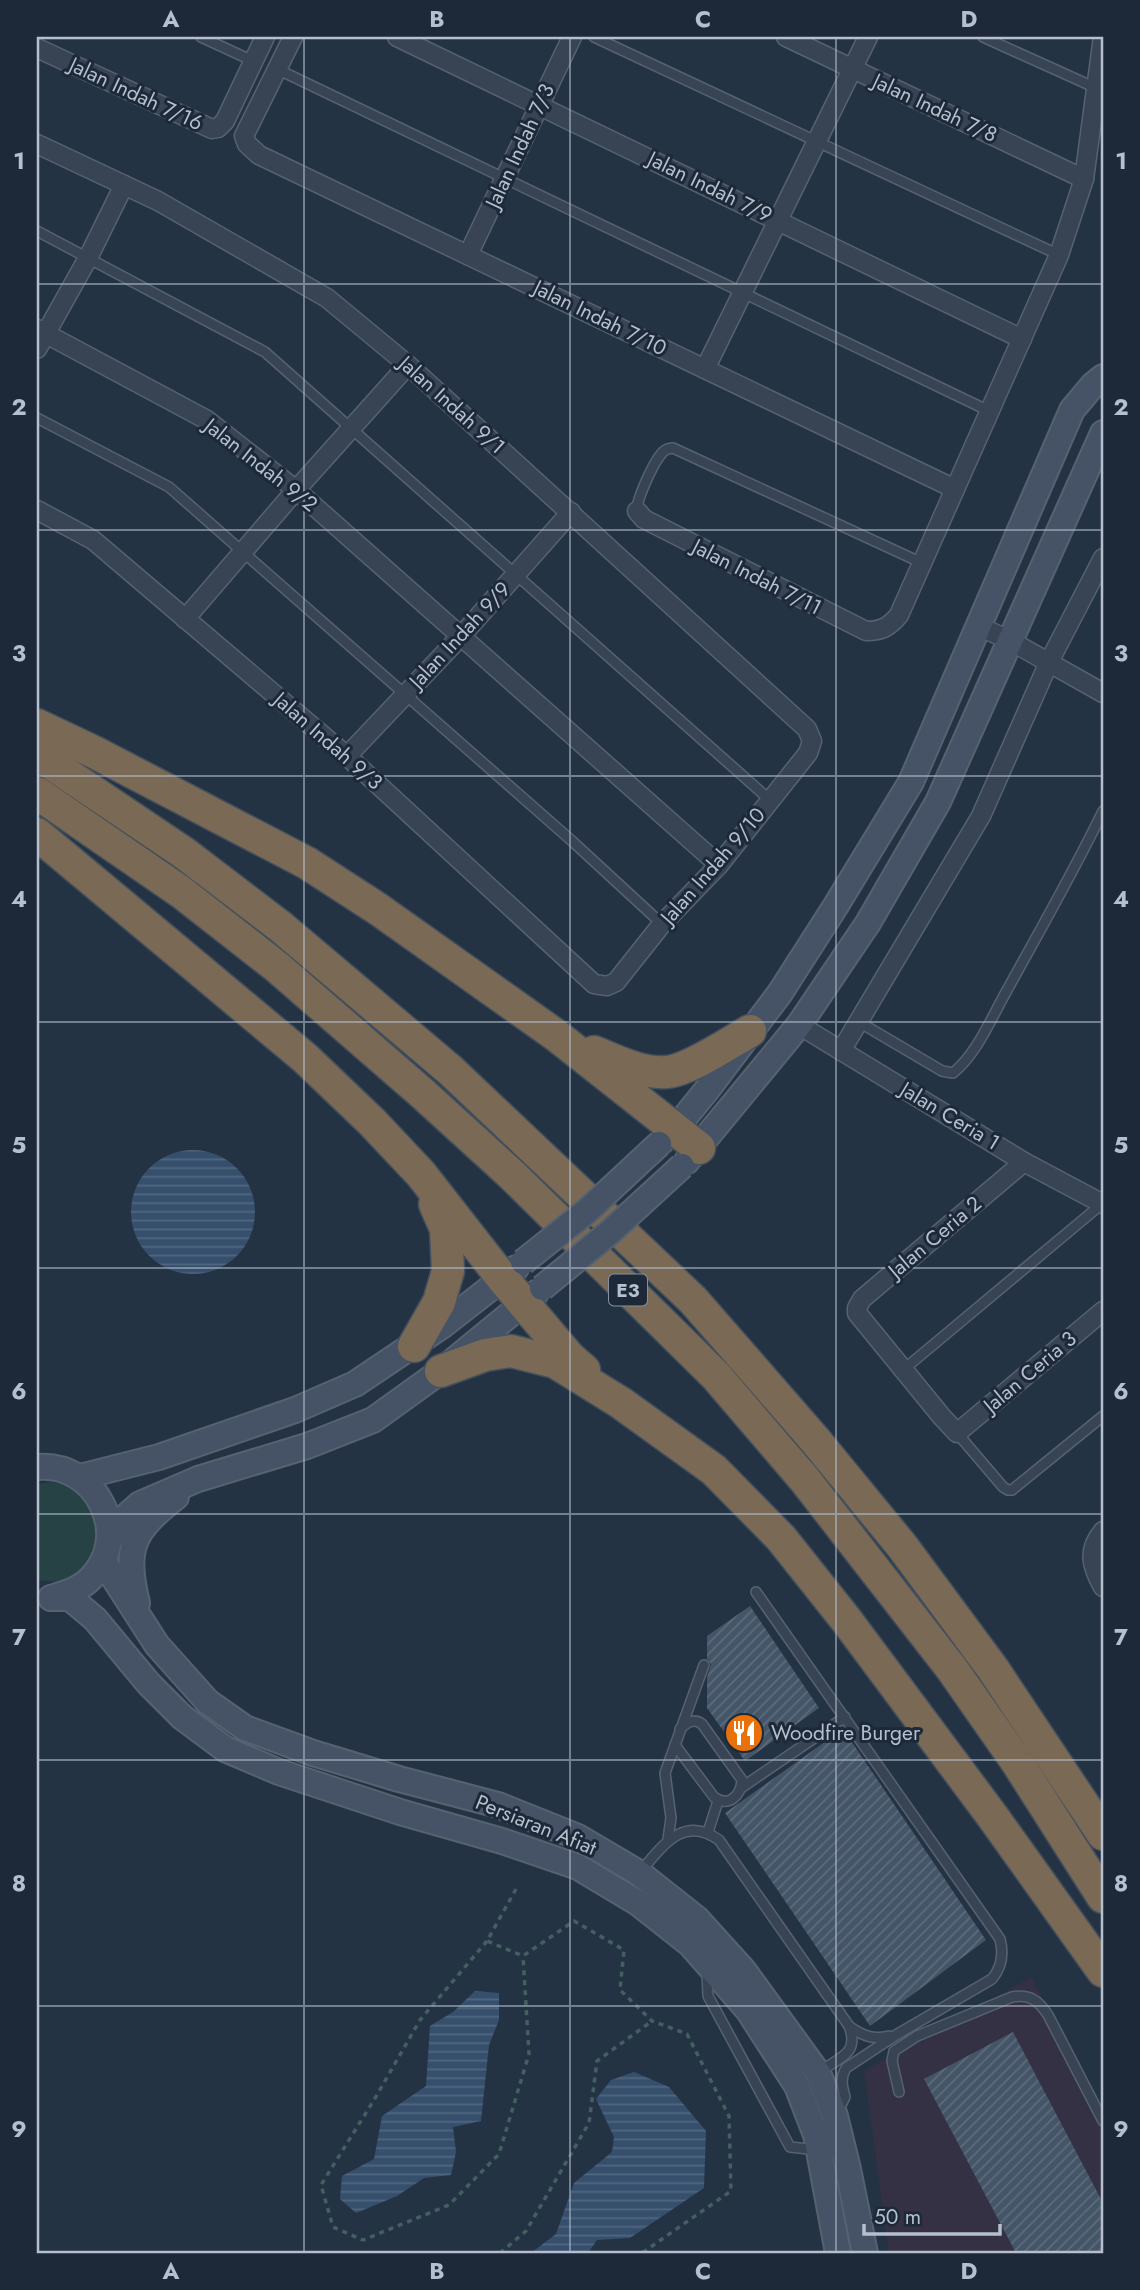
<svg xmlns="http://www.w3.org/2000/svg" width="1140" height="2290" viewBox="0 0 1140 2290" font-family="Jost,sans-serif">
<style>
.medical{fill:#333143}
.grass{fill:#264245}
.water{fill:url(#water-rules)}
.building{fill:url(#building-hatch)}
.lines{fill:none;stroke-linecap:round;stroke-linejoin:round}
.lane-casing{stroke:#566270;stroke-width:12}
.street-casing{stroke:#566270;stroke-width:21}
.secondary-casing{stroke:#566270;stroke-width:28}
.highway-casing{stroke:#434f5d;stroke-width:35}
.path{stroke:#445f61;stroke-width:3.5;stroke-dasharray:5 5;stroke-linecap:butt}
.lane{stroke:#384453;stroke-width:9}
.street{stroke:#384453;stroke-width:18}
.secondary{stroke:#465367;stroke-width:24}
.highway{stroke:#7a6a55;stroke-width:32}
.secondary-bridge-casing{stroke:#566270;stroke-width:28;stroke-linecap:butt}
.secondary-bridge{stroke:#465367;stroke-width:24}
.grid{fill:none;stroke:#b5bfcd;stroke-width:2;stroke-opacity:0.55}
.labels{text-anchor:middle;stroke-width:6;stroke-linejoin:round;paint-order:stroke}
.shield{fill:#1d2938;stroke:#8792a0;stroke-width:2}
.shield-label{font-size:19px;font-weight:bold;fill:#b5bfcd}
.street-label{font-size:21px;fill:#b5bfcd;stroke:#1d2938}
.poi-label{font-size:21px;fill:#b5bfcd;stroke:#1d2938;text-anchor:start}
.neatline{fill:none;stroke:#b5bfcd;stroke-width:2.5}
.grid-label{font-size:23px;text-anchor:middle;font-weight:bold;fill:#b5bfcd}
</style>
<defs>
<pattern id="water-rules" width="6" height="5" patternUnits="userSpaceOnUse" patternTransform="scale(1.75)"><rect width="6" height="5" fill="#364f6c"/><path d="M0 2.5h6" fill="none" stroke="#516780"/></pattern>
<pattern id="building-hatch" width="6" height="6" patternUnits="userSpaceOnUse" patternTransform="scale(1.75)"><rect width="6" height="6" fill="#445568"/><path d="M-1 1l2-2M0 6l6-6M5 7l2-2" fill="none" stroke="#5d6c7c"/></pattern>
</defs>
<rect width="100%" height="100%" fill="#243344"/>
<polygon class="medical" points="1031,1977 1103,2108 1103,2253 889,2253 864,2071"/>
<polygon class="grass" points="50,1482 66,1485 81,1493 99,1520 96,1553 87,1567 74,1577 58,1582 37,1580 37,1484"/>
<g class="water">
<circle cx="193" cy="1212" r="62"/>
<polygon points="475,1991 499,1993 499,2020 489,2045 481,2121 453,2127 456,2152 451,2175 424,2178 397,2196 356,2213 340,2199 342,2176 374,2159 382,2116 426,2086 430,2026 453,2012"/>
<polygon points="634,2072 669,2087 706,2131 704,2188 630,2238 597,2240 588,2253 531,2253 556,2234 574,2183 612,2152 614,2137 596,2099 611,2080"/>
</g>
<g class="building">
<polygon points="750,1606 819,1708 745,1761 707,1708 707,1678 711,1664 707,1659 707,1636"/>
<polygon points="843,1729 986,1940 870,2026 725,1813"/>
<polygon points="1013,2032 1103,2203 1103,2253 1016,2253 924,2079"/>
</g>
<g class="lines">
<defs>
<g id="lane">
<polyline points="201,37 253,61"/>
<polyline points="594,37 1059,255"/>
<polyline points="983,37 1096,88"/>
<polyline points="277,69 989,411"/>
<polyline points="37,231 265,352 770,800"/>
<polyline points="37,418 169,487 572,841 662,924"/>
<path d="M637 511C636 500 654 461 663 452 667 448 668 449 673 448L922 563"/>
<path d="M859 1022 942 1071 953 1073C976 1055 992 1017 1006 992 1039 932 1073 873 1103 811"/>
<polyline points="903,1370 1103,1203"/>
<polyline points="957,1433 1003,1487 1008,1490 1012,1490 1103,1416"/>
<path d="M756 1592 1000 1939C1004 1954 1002 1967 992 1979L896 2035 846 2068C840 2078 842 2086 845 2097L838 2111"/>
<path d="M675 1745 714 1797C728 1808 741 1796 742 1780L702 1724C694 1718 687 1722 680 1729"/>
<polyline points="741,1788 845,1717"/>
<polyline points="708,1832 718,1801"/>
<polyline points="668,1839 671,1818 665,1773 704,1665"/>
<path d="M640 1872C662 1847 683 1814 719 1840L849 2026C860 2054 839 2058 819 2072"/>
<polyline points="707,1972 708,1996 790,2147 818,2150"/>
<path d="M850 2027C863 2036 874 2040 889 2036"/>
<path d="M899 2092 892 2061 894 2051 917 2036 1012 1997C1030 1994 1038 2000 1048 2015L1103 2121"/>
</g>
<g id="street">
<polyline points="293,37 244,136 247,144 259,155 955,489"/>
<polyline points="397,37 1022,339"/>
<polyline points="786,37 1084,179"/>
<polyline points="37,48 212,129 218,128 225,121 265,37"/>
<polyline points="37,144 158,201 327,298 408,365 807,729 812,741 808,753 719,865 662,924 616,982 607,986 594,984 347,756 93,540 37,510"/>
<polyline points="468,255 572,37"/>
<polyline points="37,329 207,420 296,490 719,865"/>
<polyline points="37,349 88,258 124,185"/>
<polyline points="705,369 868,37"/>
<path d="M637 511 644 519 866 631C882 631 889 627 899 615L1059 255 1084 179 1103 37"/>
<polyline points="185,619 296,490 408,365"/>
<polyline points="978,626 1007,639 1103,693"/>
<polyline points="347,756 462,635 571,512"/>
<polyline points="799,1025 1024,1162 1103,1204"/>
<polyline points="841,1051 981,816 1049,662 1103,558"/>
<polyline points="1024,1162 862,1299 857,1308 857,1313 942,1417 957,1433 1103,1311"/>
<path d="M1103 1531C1087 1550 1091 1566 1103 1587"/>
</g>
<g id="secondary">
<polyline points="662,1141 676,1128 706,1091 780,993 835,907 911,782 1072,410 1093,385 1103,377"/>
<polyline points="687,1161 799,1025 868,923 938,802 1103,433"/>
<path d="M37 1467C96 1461 134 1536 90 1579 79 1590 66 1593 51 1598"/>
<polyline points="80,1477 159,1457 295,1410 355,1384 443,1325 516,1268"/>
<polyline points="109,1541 124,1518 140,1504 198,1479 307,1446 373,1420 441,1371 536,1293"/>
<polyline points="103,1561 157,1645 208,1702 245,1728 313,1753 399,1779 498,1805 578,1837 639,1873 697,1919 744,1971 818,2073 835,2116 848,2169 865,2253"/>
<polyline points="51,1598 70,1598 95,1619 149,1684 182,1717 225,1749 279,1772 400,1812 502,1841 578,1867 638,1903 690,1944 748,2010 797,2086 816,2135 838,2253"/>
<path d="M137 1603C124 1548 132 1531 176 1497"/>
</g>
<g id="highway">
<polyline points="37,725 94,752 307,863 378,909 557,1036 699,1148"/>
<polyline points="37,754 184,853 281,927 450,1070 693,1300 815,1440 902,1546 993,1669 1103,1834"/>
<polyline points="37,793 181,892 277,967 422,1093 512,1175 716,1376 805,1480 952,1669 1017,1762 1103,1897"/>
<polyline points="37,834 305,1058 372,1122 421,1174 503,1279 570,1358 584,1370"/>
<path d="M594 1052C617 1061 641 1074 667 1072 689 1070 729 1043 750 1031"/>
<polyline points="414,1346 439,1302 448,1271 446,1229 435,1204"/>
<polyline points="441,1371 485,1355 511,1351 555,1362 621,1403 714,1470 781,1538 847,1621 993,1817 1103,1971"/>
</g>
</defs>
<use href="#lane" class="lane-casing"/>
<use href="#street" class="street-casing"/>
<use href="#secondary" class="secondary-casing"/>
<use href="#highway" class="highway-casing"/>
<g class="path">
<polyline points="516,1889 487,1941 523,1956 574,1921 624,1950 620,1990 652,2021 687,2034 729,2116 731,2191 642,2253"/>
<polyline points="487,1941 420,2020 374,2100 321,2185 333,2227 363,2240 449,2205 499,2154 529,2054 523,1956"/>
<polyline points="500,2253 526,2231 589,2123 597,2061 652,2021"/>
</g>
<use href="#lane" class="lane"/>
<use href="#street" class="street"/>
<use href="#secondary" class="secondary"/>
<use href="#highway" class="highway"/>
<defs>
<g id="secondary-bridge">
<polyline points="523,1262 587,1211 659,1144"/>
<polyline points="542,1288 609,1233 682,1166"/>
</g>
</defs>
<use href="#secondary-bridge" class="secondary-bridge-casing"/>
<use href="#secondary-bridge" class="secondary-bridge"/>
</g>
<path class="grid" d="M304 37V2253M570 37V2253M836 37V2253M37 284H1103M37 530H1103M37 776H1103M37 1022H1103M37 1268H1103M37 1514H1103M37 1760H1103M37 2006H1103"/>
<defs>
<symbol id="restaurant-disc" viewBox="-11 -11 22 22"><circle r="9.5" fill="#e8710a" stroke="#1d2938"/><path d="M-5-6h1v4h1v-4h1v4h1v-4h1v5L-1.5 .5V6h-2V.5L-5-1ZM5-6V6H3V1.5H1.5Q1.5-4 5-6Z" fill="#fff"/></symbol>
</defs>
<g fill-rule="evenodd">
<use href="#restaurant-disc" x="722" y="1711" width="44" height="44"/>
</g>
<g class="labels">
<rect class="shield" x="609" y="1274.5" width="38" height="31" rx="5"/>
<g class="shield-label">
<text x="628" y="1297">E3</text>
</g>
<g class="street-label">
<text transform="translate(136 94) rotate(25)" y="7">Jalan Indah 7/16</text>
<text transform="translate(935 108) rotate(25)" y="7">Jalan Indah 7/8</text>
<text transform="translate(520 146) rotate(-65)" y="7">Jalan Indah 7/3</text>
<text transform="translate(710 187) rotate(26)" y="7">Jalan Indah 7/9</text>
<text transform="translate(600 318) rotate(26)" y="7">Jalan Indah 7/10</text>
<text transform="translate(452 405) rotate(42)" y="7">Jalan Indah 9/1</text>
<text transform="translate(261 465) rotate(38)" y="7">Jalan Indah 9/2</text>
<text transform="translate(757 577) rotate(27)" y="7">Jalan Indah 7/11</text>
<text transform="translate(460 635) rotate(-47)" y="7">Jalan Indah 9/9</text>
<text transform="translate(328 741) rotate(41)" y="7">Jalan Indah 9/3</text>
<text transform="translate(713 866) rotate(-49)" y="7">Jalan Indah 9/10</text>
<text transform="translate(950 1116) rotate(31)" y="7">Jalan Ceria 1</text>
<text transform="translate(935 1237) rotate(-40)" y="7">Jalan Ceria 2</text>
<text transform="translate(1030 1372) rotate(-40)" y="7">Jalan Ceria 3</text>
<text transform="translate(536 1825) rotate(22)" y="7">Persiaran Afiat</text>
</g>
<g class="poi-label">
<text x="771" y="1740">Woodfire Burger</text>
</g>
</g>
<rect width="1140" height="2290" fill="none" stroke="#1d2938" stroke-width="77"/>
<path d="M864 2224v10h136v-10" fill="none" stroke="#b5bfcd" stroke-width="3.5"/>
<text x="874" y="2224" font-size="21" fill="#b5bfcd" stroke="#1d2938" stroke-width="5" paint-order="stroke">50 m</text>
<rect x="38" y="38" width="1064" height="2214" class="neatline"/>
<g class="grid-label">
<text x="171" y="27">A</text>
<text x="437" y="27">B</text>
<text x="703" y="27">C</text>
<text x="969" y="27">D</text>
<text x="19" y="169">1</text>
<text x="1121" y="169">1</text>
<text x="19" y="415">2</text>
<text x="1121" y="415">2</text>
<text x="19" y="661">3</text>
<text x="1121" y="661">3</text>
<text x="19" y="907">4</text>
<text x="1121" y="907">4</text>
<text x="19" y="1153">5</text>
<text x="1121" y="1153">5</text>
<text x="19" y="1399">6</text>
<text x="1121" y="1399">6</text>
<text x="19" y="1645">7</text>
<text x="1121" y="1645">7</text>
<text x="19" y="1891">8</text>
<text x="1121" y="1891">8</text>
<text x="19" y="2137">9</text>
<text x="1121" y="2137">9</text>
<text x="171" y="2279">A</text>
<text x="437" y="2279">B</text>
<text x="703" y="2279">C</text>
<text x="969" y="2279">D</text>
</g>
</svg>
